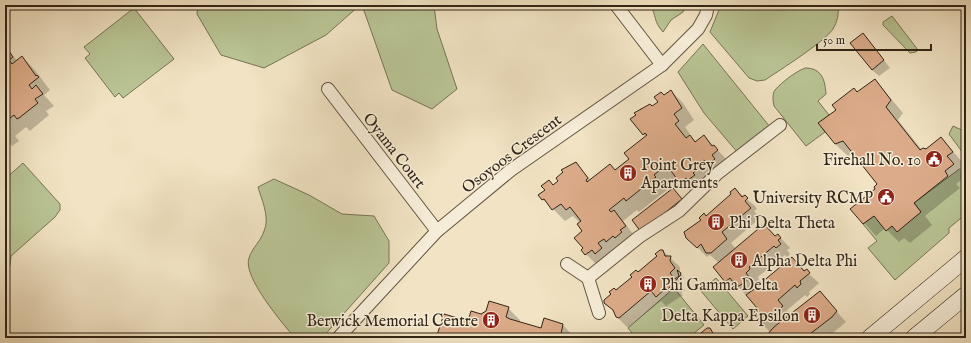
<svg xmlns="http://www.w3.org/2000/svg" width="971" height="343" viewBox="0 0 971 343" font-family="'IM FELL English',serif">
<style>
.green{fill:#b9c494;stroke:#767455}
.shadow{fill:#0003}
.building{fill:#dcab89;stroke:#322516}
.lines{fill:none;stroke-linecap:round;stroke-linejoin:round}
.street-casing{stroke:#625441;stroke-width:14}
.secondary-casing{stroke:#322516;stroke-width:18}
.street{stroke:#f6edd8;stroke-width:12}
.secondary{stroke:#f6edd8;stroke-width:17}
.labels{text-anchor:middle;stroke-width:3;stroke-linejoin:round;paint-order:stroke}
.street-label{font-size:16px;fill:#322516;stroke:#f6edd8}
.poi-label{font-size:16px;fill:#322516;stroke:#f6edd8;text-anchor:end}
</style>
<rect width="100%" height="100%" fill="#f1e3c3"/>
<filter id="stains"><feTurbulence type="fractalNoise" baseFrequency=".005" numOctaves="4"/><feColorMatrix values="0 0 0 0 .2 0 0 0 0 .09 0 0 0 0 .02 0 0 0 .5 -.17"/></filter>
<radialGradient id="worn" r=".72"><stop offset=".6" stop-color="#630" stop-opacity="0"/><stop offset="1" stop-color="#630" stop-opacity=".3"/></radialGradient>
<g class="green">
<polygon points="198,5 360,5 326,35 264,68 221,55 197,14"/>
<polygon points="362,5 434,5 437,29 457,89 432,109 392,90"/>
<path d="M650 5H686L683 12 671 20 663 32C653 21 657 16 650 5Z"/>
<path d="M721 5H837C840 13 837 22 833 29 823 43 780 70 765 80L757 81 749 78 710 32Z"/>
<polygon points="134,8 174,59 123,98 119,93 115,97 85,58 90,54 84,47"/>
<polygon points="892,16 918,50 916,52 910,53 883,25 883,22"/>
<polygon points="703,44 770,127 738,153 704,113 678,72"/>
<path d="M805 68C822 68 825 80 826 94L818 101 829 115 819 123 825 132 806 146 774 106C773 101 772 94 775 90 782 82 795 72 805 68Z"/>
<polygon points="953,126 966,132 966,157 949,134"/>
<polygon points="23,163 60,204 60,210 55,217 11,256 10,266 5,270 5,179"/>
<polygon points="966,164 966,214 949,228 949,233 895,280 868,248 877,241 863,224 874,216 892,226 897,231 921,212 914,203"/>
<path d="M274 179 309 195 342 214 374 216 389 241V263L322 338H295C283 324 242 276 249 258 252 248 261 241 264 231 270 217 262 201 258 187Z"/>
<polygon points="716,278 748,316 733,329 701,291"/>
<polygon points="674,288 704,325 688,338 636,338 628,328"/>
</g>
<g class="shadow">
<polygon points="869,41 890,68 879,76 872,70"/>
<polygon points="7,50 18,61 22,57 34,69 50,90 44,95 54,106 46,111 49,115 31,130 30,131 26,127 15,136 19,141 12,146 5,139 5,52"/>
<polygon points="875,80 903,113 898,120 922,150 926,150 941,138 964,164 959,168 965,177 956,184 960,188 925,216 932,225 910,243 904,238 899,242 885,228 876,236 852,209 876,190 879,184 854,153 848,156 835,144 858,93"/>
<polygon points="671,91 683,103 694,120 685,127 690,134 689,135 696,142 704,136 730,163 693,194 678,178 665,187 667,190 639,212 637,210 623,221 637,239 598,266 582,250 584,249 584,231 580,223 573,216 565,221 539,195 559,181 575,164 591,180 616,171 630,159 646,137 643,134 636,113 641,108 643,110 653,107"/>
<polygon points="673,189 688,207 649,238 642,231"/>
<polygon points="735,189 755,206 757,209 754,211 760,218 731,243 736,249 764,225 776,237 778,235 790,248 787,250 790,254 787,257 785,255 758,277 759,280 755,283 756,285 762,284 792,259 819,283 809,292 810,294 807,297 805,295 787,310 791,315 820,293 846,322 827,338 768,338 767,337 771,333 762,324 758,308 739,288 736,291 726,281 714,267 719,263 710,255 707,257 687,237 706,217 733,194"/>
<polygon points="663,251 680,267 680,272 684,278 679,283 685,290 681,293 683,295 666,306 661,301 629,327 627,327 617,317 616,291"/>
<polygon points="508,308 520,320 520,323 541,329 544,319 563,325 575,338 437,338 481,315"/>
</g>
<g class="building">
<polygon points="863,33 884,60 872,70 850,43"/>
<polygon points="7,48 13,57 9,60 12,64 22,56 36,76 37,75 39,77 29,85 32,89 36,85 43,94 35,99 38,103 19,118 17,119 14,115 5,122 5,50"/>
<polygon points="875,79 891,100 886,107 920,150 923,148 926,149 941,137 953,152 947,156 954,164 945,171 948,176 914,203 921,212 897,232 892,226 886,231 874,216 863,224 850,209 875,189 874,187 877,184 843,141 835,144 818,123 836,110 832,105 854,88 857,92"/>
<polygon points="671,90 682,108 674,114 679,121 675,124 686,138 690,135 695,142 704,135 712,146 714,145 718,150 712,155 715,159 707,165 704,160 698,164 700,167 693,173 695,175 688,180 686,178 680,183 668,167 671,165 669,163 654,175 656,177 626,201 624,198 609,210 611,212 614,210 626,226 620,230 622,232 615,238 613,236 606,242 604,239 598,243 602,248 595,254 592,250 585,255 581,250 583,248 574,238 582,231 577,224 581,221 570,207 566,210 561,204 552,210 544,199 542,200 538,195 545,190 541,186 549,180 553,185 558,181 556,178 563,172 561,170 576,162 588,178 586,180 587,182 610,164 615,170 629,159 624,153 647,135 645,133 643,135 630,119 636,115 634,113 650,104 652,106 658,102 654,97 661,92 664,95"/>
<polygon points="673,188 682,199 641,232 632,220"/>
<polygon points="735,188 742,197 745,195 748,198 745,201 751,208 722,232 727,239 711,253 706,253 701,244 697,248 686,238 684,232 701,220 699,218 704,213 706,216 731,194 730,192"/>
<polygon points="764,224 775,236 778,234 781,238 778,240 781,244 776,248 774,246 749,267 750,269 746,273 749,277 746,279 747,281 732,290 729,286 732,289 736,286 730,278 725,282 713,267"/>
<polygon points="660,250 663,250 665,256 671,256 670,261 675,268 670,273 675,279 679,276 677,270 681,273 680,276 667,290 665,289 656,297 651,291 619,318 616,317 613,310 604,303 604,300 611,294 609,292 614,288 616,290 632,277 630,275 636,270 638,272 657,256 655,254"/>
<polygon points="792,257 804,271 807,269 810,273 800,281 801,284 797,288 795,285 778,300 783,306 761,325 753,314 757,308 746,295 757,287 755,285 760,281 761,283"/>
<polygon points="820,291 837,311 832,317 806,337 766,338 765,337 774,327"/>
<polygon points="489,301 509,307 506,317 510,319 541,328 544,318 563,324 561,334 563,338 473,338 462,335 456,338 436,338 444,314 468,321 471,311 481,314 486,311"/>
<polygon points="707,328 710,328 716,338 691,338 694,335 696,337"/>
</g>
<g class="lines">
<defs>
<g id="street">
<polyline points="616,5 662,65"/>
<polyline points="328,89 437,231"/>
<polyline points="567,264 588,278"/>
<polyline points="599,313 588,278 639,237 679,211 718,173 780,125"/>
<polyline points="338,338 437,231 511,170 662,65 698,29 706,15 708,5"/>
</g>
<g id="secondary">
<polyline points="870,338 966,258"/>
<polyline points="914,338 966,295"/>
</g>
</defs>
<use href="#street" class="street-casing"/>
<use href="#secondary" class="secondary-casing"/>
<use href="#street" class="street"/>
<use href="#secondary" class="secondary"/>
</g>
<defs>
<symbol id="civic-disc" viewBox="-11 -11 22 22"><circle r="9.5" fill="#8f2418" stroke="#f6edd8"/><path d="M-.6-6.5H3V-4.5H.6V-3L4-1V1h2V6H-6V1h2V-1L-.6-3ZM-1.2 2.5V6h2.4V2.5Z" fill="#fff"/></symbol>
<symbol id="building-disc" viewBox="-11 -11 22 22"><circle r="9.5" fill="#8f2418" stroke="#f6edd8"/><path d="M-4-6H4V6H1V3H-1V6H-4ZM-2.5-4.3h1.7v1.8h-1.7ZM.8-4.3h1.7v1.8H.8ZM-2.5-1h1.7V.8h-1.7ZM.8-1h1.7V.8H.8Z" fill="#fff"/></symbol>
</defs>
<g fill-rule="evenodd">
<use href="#civic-disc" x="924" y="149" width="20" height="20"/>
<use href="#building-disc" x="618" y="163" width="20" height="20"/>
<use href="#civic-disc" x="876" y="187" width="20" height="20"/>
<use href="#building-disc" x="706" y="212" width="20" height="20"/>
<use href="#building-disc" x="729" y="250" width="20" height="20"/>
<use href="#building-disc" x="638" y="274" width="20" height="20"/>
<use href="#building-disc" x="802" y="305" width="20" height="20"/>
<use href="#building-disc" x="481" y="310" width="20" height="20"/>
</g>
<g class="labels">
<g class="street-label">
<text transform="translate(395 150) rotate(52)" y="6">Oyama Court</text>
<text transform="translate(511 153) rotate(-37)" y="6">Osoyoos Crescent</text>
</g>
<g class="poi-label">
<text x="921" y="165">Firehall No. 10</text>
<text x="641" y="170" text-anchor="start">Point Grey<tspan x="641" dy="18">Apartments</tspan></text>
<text x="873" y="203">University RCMP</text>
<text x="729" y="228" text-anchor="start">Phi Delta Theta</text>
<text x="752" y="266" text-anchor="start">Alpha Delta Phi</text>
<text x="661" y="290" text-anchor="start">Phi Gamma Delta</text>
<text x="799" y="321">Delta Kappa Epsilon</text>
<text x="478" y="326">Berwick Memorial Centre</text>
</g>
</g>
<rect width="971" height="343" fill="none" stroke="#f1e3c3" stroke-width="20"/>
<rect x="6" y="6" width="959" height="331" fill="none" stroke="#322516" stroke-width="2"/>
<rect x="10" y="10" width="951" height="323" fill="none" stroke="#322516"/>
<path d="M817 44v6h114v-6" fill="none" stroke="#322516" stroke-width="2"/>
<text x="823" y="44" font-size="12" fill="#322516" stroke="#f6edd8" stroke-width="3" paint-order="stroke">50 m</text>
<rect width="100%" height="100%" filter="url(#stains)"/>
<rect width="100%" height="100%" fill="url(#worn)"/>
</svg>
